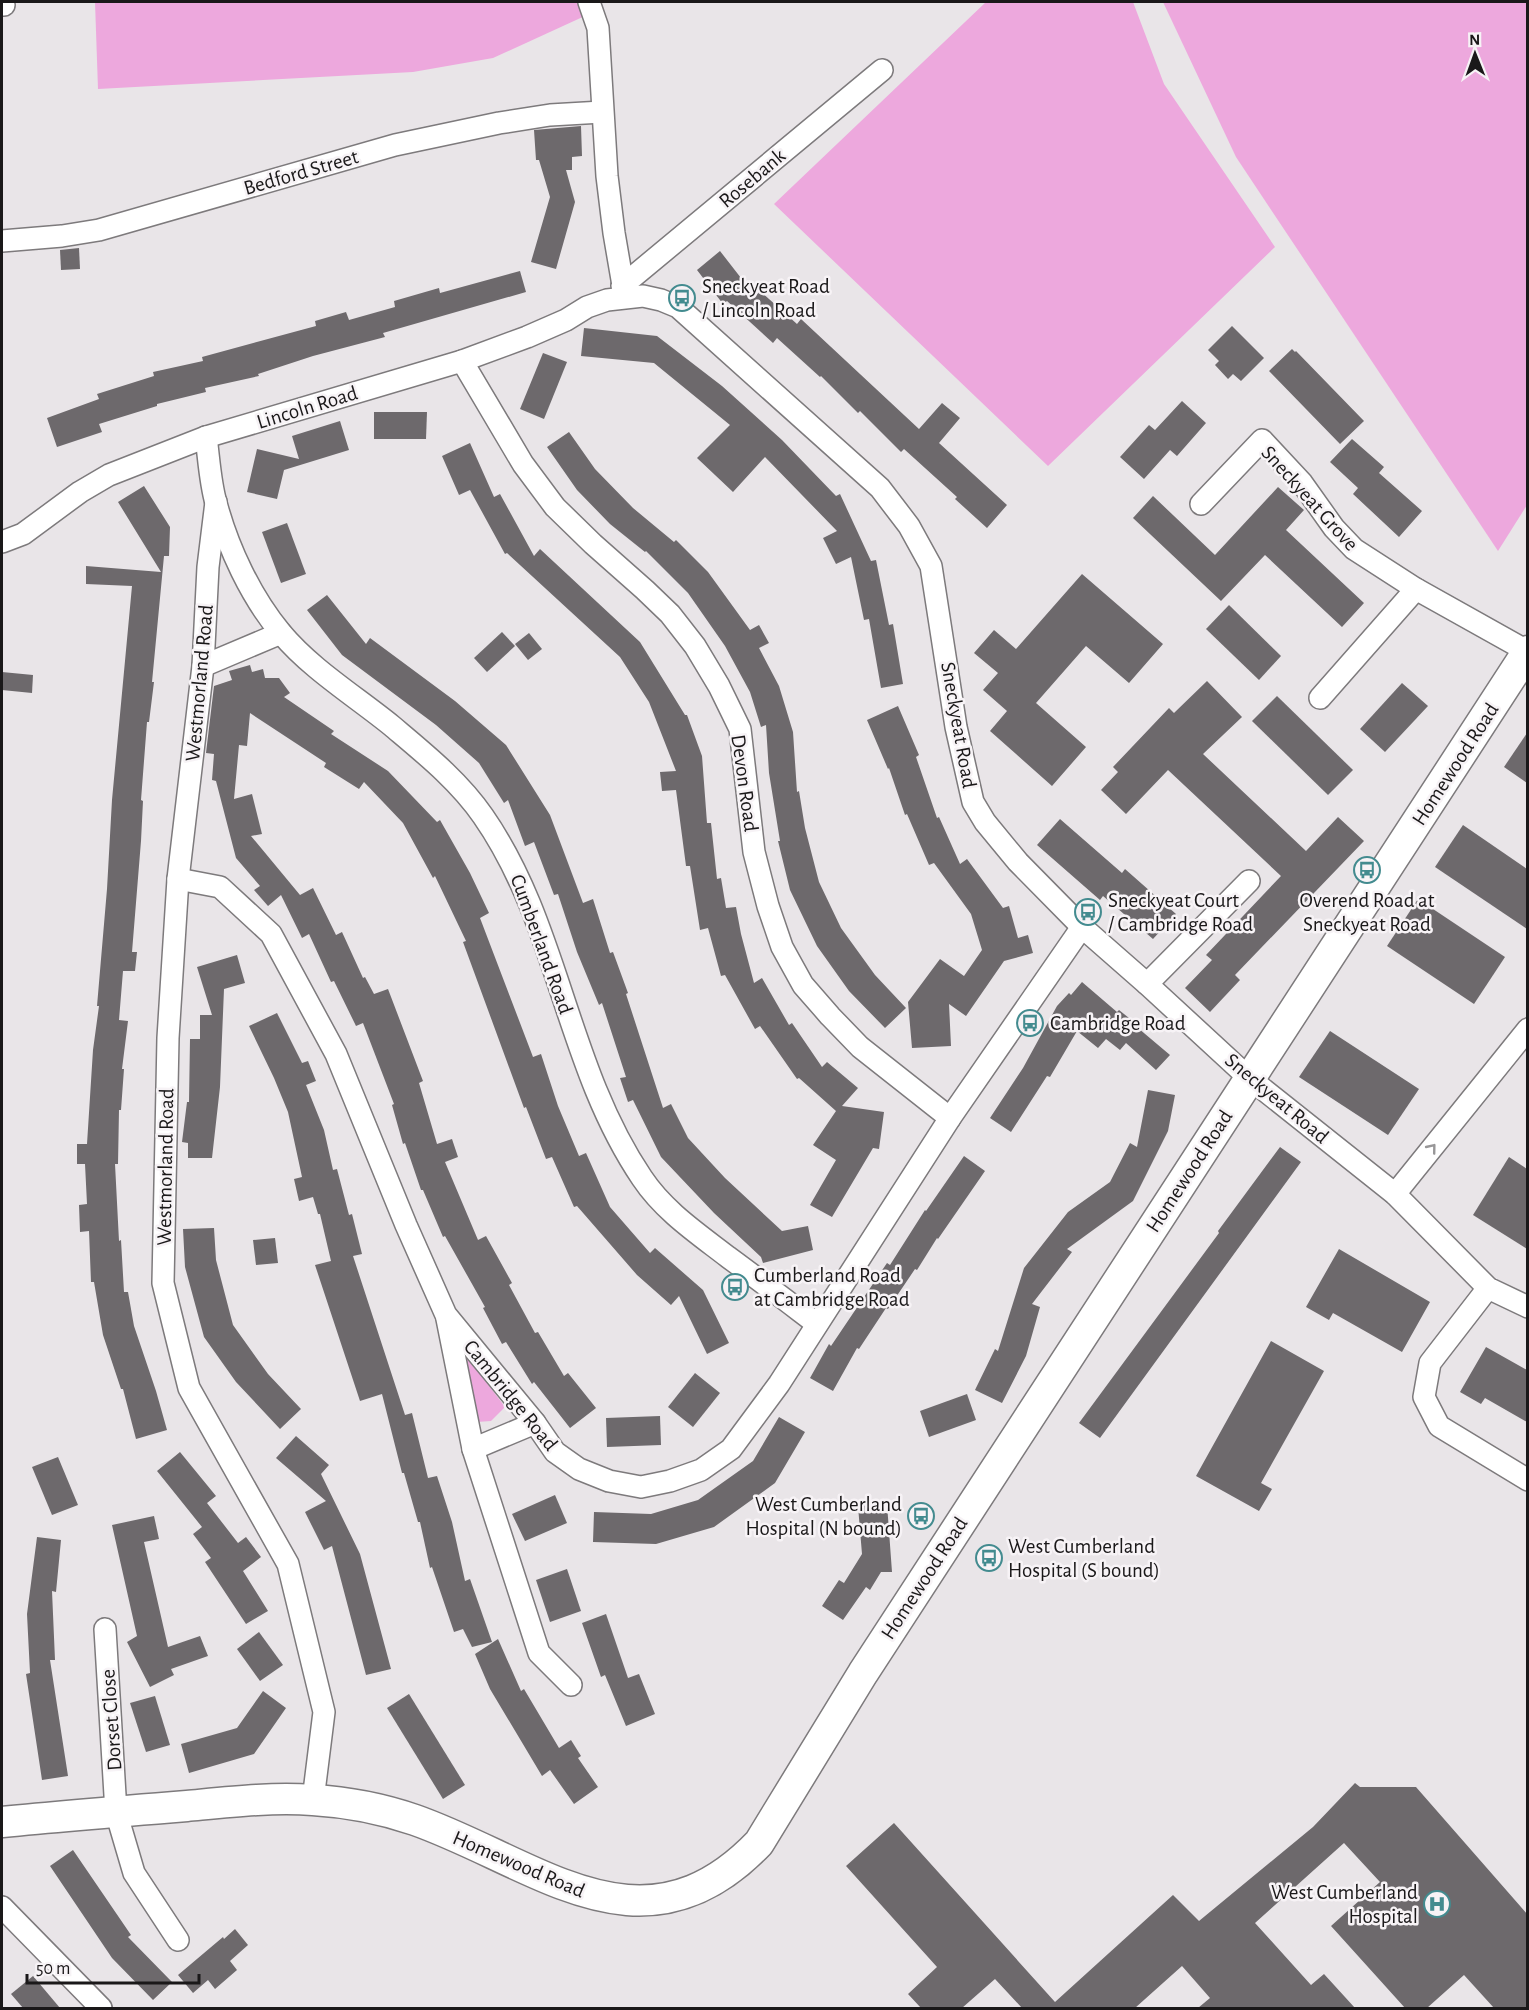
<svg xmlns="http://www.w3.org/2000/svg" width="1529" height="2010" viewBox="0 0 1529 2010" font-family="'Alegreya Sans',sans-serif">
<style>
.green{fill:#eda8dd}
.building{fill:#6d696c}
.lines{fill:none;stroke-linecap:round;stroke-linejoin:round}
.street-casing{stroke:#7d7a7c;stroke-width:24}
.secondary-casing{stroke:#7d7a7c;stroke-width:33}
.street{stroke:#fff;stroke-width:21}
.secondary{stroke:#fff;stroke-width:30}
.oneway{stroke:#989798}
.labels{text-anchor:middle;stroke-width:5;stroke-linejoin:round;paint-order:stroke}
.street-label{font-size:21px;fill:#1a1819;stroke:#f7f3f6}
.poi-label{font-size:21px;fill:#1a1819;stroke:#f7f3f6;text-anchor:start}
</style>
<rect width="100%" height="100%" fill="#e9e5e8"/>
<g class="green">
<polygon points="95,2 578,2 587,15 493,58 413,72 98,89"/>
<polygon points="986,2 1133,2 1164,84 1275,247 1048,466 774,204"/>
<polygon points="1163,2 1527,2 1527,505 1498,551 1236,157"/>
<polygon points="462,1350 505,1407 491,1421 477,1422"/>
</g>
<g class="building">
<polygon points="581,126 582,156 572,157 572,170 566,170 575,202 556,269 531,262 550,197 539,160 536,160 534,130"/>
<polygon points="79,248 80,269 61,270 60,250"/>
<polygon points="720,251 755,296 760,291 797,324 801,319 919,429 942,403 960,418 939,443 1007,505 987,528 955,499 957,497 904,449 901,452 860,411 858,413 821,376 820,377 777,338 773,343 727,301 723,304 697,270"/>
<polygon points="520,271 526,292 383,333 385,337 313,356 258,374 259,376 205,388 206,392 157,404 157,406 99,424 102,432 57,447 47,418 99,399 97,394 154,376 153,372 203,361 202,357 316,326 315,321 346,312 349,320 395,307 394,301 439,288 440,293"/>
<polygon points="1232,326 1264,358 1241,381 1233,374 1228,379 1215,365 1219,361 1208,350"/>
<polygon points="584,328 657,336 722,386 782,440 836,496 840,494 871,561 876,560 889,625 893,624 903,684 881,688 869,619 864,620 851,557 836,564 823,538 837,531 765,457 733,492 697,458 730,425 654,363 581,356"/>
<polygon points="1292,349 1295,352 1296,351 1364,421 1340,444 1269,371"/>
<polygon points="543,353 567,362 544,419 520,409"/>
<polygon points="1182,401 1206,423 1177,456 1170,450 1144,479 1120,457 1149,425 1155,430"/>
<polygon points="374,412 427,412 426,439 374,439"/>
<polygon points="340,421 349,450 284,470 277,499 247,492 257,449 299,459 292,436"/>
<polygon points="569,432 595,469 633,508 674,542 676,540 708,572 750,630 759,625 769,643 759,648 779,686 793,732 797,792 799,791 805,828 819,882 841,928 875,975 906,1008 885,1028 849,991 817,946 790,890 778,841 780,841 769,773 766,725 761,727 750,692 725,646 688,593 646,551 645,552 610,524 577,490 547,447"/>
<polygon points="1352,439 1384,467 1379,473 1422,511 1399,537 1353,494 1358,488 1330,462"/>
<polygon points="470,443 494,497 500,494 534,556 540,549 640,642 685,715 687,715 702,756 707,823 711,823 717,879 721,878 726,908 736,907 741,934 754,983 762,978 789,1025 792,1023 822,1067 827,1062 858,1088 842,1106 884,1112 879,1149 873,1148 832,1217 810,1205 836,1160 813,1145 836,1111 799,1078 797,1079 760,1026 755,1029 725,975 721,976 708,928 700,930 690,866 686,866 676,790 662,791 660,772 676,771 649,702 620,657 507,553 505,554 470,490 459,495 442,456"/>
<polygon points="144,486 170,527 169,556 164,556 152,682 154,682 149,722 147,722 141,800 143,801 141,841 132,952 137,952 135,971 123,971 119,1020 128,1021 122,1069 124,1069 121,1110 119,1110 118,1164 115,1164 119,1241 121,1240 124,1292 128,1292 134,1326 156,1391 167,1430 136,1439 123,1389 121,1389 103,1335 94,1282 91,1282 89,1231 80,1232 79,1205 87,1204 85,1164 77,1164 77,1144 87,1144 93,1050 99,1006 97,1006 107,889 112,800 132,586 86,584 86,566 161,572 118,502"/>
<polygon points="1278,487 1304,510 1286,530 1364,603 1342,627 1265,555 1221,601 1133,518 1153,496 1215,555"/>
<polygon points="287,523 306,574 281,583 262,532"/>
<polygon points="1082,574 1163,644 1129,683 1086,646 1036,703 1086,747 1052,786 990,731 1007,711 983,690 998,673 974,653 994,630 1016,649"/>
<polygon points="327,595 366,644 370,638 455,701 506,745 550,815 583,903 593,899 610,953 613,952 628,993 626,994 663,1108 671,1104 688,1138 725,1178 782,1231 808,1226 813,1250 763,1263 761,1257 714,1213 661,1157 633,1100 628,1102 620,1078 626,1077 602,1003 599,1005 577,952 558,894 554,895 534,842 525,846 508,800 504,803 479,763 436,725 342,655 307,610"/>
<polygon points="1229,605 1281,656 1259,680 1206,629"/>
<polygon points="502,632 515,646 487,672 474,658"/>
<polygon points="529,633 542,649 528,660 515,644"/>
<polygon points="250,665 252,672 263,669 265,678 279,678 290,693 284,697 334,731 331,734 388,771 437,822 440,820 470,873 489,913 480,918 533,1057 541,1054 558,1106 579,1156 586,1153 610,1207 650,1253 655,1248 703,1290 729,1343 707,1354 679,1296 671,1305 637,1275 577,1206 574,1207 552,1157 546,1159 526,1107 524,1108 463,942 466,941 435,876 433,878 403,823 364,782 359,789 324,767 326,763 250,713 247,746 239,745 234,799 252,794 262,834 251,836 300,895 313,888 336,935 342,932 363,978 365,977 374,994 388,989 423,1081 419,1083 437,1144 452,1139 458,1157 445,1162 478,1240 486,1236 512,1283 509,1285 535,1333 538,1332 564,1376 568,1373 596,1408 570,1428 534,1382 532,1384 506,1342 502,1344 483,1308 485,1307 445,1236 443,1237 423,1190 421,1190 405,1143 403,1144 392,1105 394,1104 363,1023 356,1026 334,981 331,982 309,934 302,938 281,895 268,906 254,890 260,886 236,858 216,781 212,780 214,754 206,753 214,686 232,680 229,671"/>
<polygon points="2,672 33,675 32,693 2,690"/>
<polygon points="1207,681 1242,717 1203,754 1306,851 1338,817 1364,841 1235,975 1240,980 1210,1012 1185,988 1212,960 1206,955 1281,876 1168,770 1126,814 1101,790 1118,772 1113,767 1169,708 1174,713"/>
<polygon points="1402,683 1428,706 1385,752 1360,729"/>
<polygon points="1277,696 1353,770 1328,795 1252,721"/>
<polygon points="898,706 919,755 916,757 937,818 939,817 960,864 967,859 1003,908 1009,906 1018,938 1028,935 1033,953 1004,961 966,1016 949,1004 951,1046 912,1048 908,1002 940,959 964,976 982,950 971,914 934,863 929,865 907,814 905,815 889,768 888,769 867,720"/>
<polygon points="1527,733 1527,783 1504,767"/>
<polygon points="1060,819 1122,873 1125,869 1176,914 1153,939 1103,896 1100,900 1037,845"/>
<polygon points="1463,825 1527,869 1527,929 1435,867"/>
<polygon points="1418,899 1505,957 1474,1004 1387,946"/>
<polygon points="237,955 245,983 224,989 220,1087 212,1158 188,1158 188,1143 182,1142 187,1102 189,1102 190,1039 200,1039 200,1015 212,1015 197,967"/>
<polygon points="1082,982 1117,1012 1119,1010 1139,1026 1138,1028 1170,1055 1156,1070 1126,1043 1120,1050 1106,1039 1098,1048 1077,1031 1050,1077 1047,1076 1011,1132 990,1118 1023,1068 1057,1006 1069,993 1071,995"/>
<polygon points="277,1013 302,1063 308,1061 316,1081 306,1085 324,1130 333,1170 337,1169 349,1215 352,1214 362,1254 353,1256 405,1415 412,1413 428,1478 437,1476 452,1522 465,1581 470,1579 492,1642 472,1647 463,1629 454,1632 432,1567 430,1568 420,1522 418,1522 404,1473 402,1473 382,1394 360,1401 315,1265 331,1261 320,1214 318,1214 313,1197 299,1201 294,1179 302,1177 288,1112 274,1078 249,1026"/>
<polygon points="1330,1031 1419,1089 1388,1135 1299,1077"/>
<polygon points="1148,1090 1175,1095 1168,1131 1133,1201 1067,1249 1072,1252 1032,1304 1040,1307 1026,1356 1002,1403 975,1390 995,1349 998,1351 1024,1268 1068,1212 1110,1182 1130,1143 1137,1147"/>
<polygon points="1280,1147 1301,1162 1100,1438 1079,1423 1219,1233 1218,1231"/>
<polygon points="964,1156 985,1171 938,1239 937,1238 917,1270 915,1269 888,1309 886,1308 859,1349 857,1348 833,1391 810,1378 829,1344 831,1346 887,1263 890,1265 925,1210 926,1211"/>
<polygon points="1509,1157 1527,1169 1527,1249 1473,1215"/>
<polygon points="214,1228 216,1260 233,1325 268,1374 301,1409 280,1429 236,1382 204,1337 185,1267 183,1229"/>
<polygon points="275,1238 278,1263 256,1265 253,1240"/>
<polygon points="1339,1249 1430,1302 1402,1352 1333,1313 1329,1320 1306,1307"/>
<polygon points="1271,1341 1324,1371 1261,1483 1272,1489 1259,1511 1196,1476"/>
<polygon points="1486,1347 1527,1370 1527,1422 1485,1398 1481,1404 1460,1392"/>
<polygon points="695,1373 720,1393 693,1427 668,1407"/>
<polygon points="967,1394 976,1420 929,1437 920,1411"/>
<polygon points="660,1416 661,1445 607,1447 606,1418"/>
<polygon points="779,1417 805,1432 775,1483 714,1527 656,1544 593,1542 594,1512 651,1514 698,1500 753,1461"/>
<polygon points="296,1436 329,1465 321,1474 360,1554 391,1669 366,1675 332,1546 324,1550 305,1512 326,1501 276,1458"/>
<polygon points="180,1452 216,1496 207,1503 238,1543 246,1537 261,1557 243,1571 268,1611 246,1624 205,1562 211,1558 193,1534 202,1527 157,1471"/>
<polygon points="58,1457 78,1505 52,1515 32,1467"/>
<polygon points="555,1495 567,1523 525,1541 512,1514"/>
<polygon points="887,1504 892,1572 881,1572 870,1590 866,1587 843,1620 822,1606 839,1580 844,1583 862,1554 858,1506"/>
<polygon points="154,1516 159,1539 144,1542 168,1647 200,1636 208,1656 171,1669 174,1675 150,1687 127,1642 137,1636 112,1525"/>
<polygon points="37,1537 61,1540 56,1592 52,1591 55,1660 50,1660 68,1776 42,1780 26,1674 30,1673 27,1614"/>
<polygon points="567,1569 581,1611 550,1622 536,1580"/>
<polygon points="606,1614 628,1678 639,1674 655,1714 626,1726 605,1675 601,1677 582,1623"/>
<polygon points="259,1632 283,1665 260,1681 237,1649"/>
<polygon points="498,1639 521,1691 524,1689 559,1748 571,1740 581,1756 578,1758 598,1787 574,1804 550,1770 542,1776 490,1689 475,1654"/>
<polygon points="263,1691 286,1708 254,1754 189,1773 181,1744 237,1728"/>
<polygon points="409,1694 465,1785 443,1799 387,1708"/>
<polygon points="155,1696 170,1745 146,1752 130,1703"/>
<polygon points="1355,1783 1360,1787 1416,1787 1527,1914 1527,2008 1494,2008 1464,1975 1427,2008 1405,2008 1331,1926 1380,1882 1344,1843 1255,1923 1311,1985 1324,1974 1355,2008 1198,2008 1210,1998 1182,1966 1135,2008 1022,2008 995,1979 962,2008 921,2008 908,1994 937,1967 846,1866 894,1823 1055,2002 1173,1895 1199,1921 1313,1827"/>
<polygon points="73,1850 131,1935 128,1937 172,1982 153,2000 112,1958 50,1866"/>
<polygon points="235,1929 248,1945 230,1961 237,1970 215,1989 208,1980 193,1993 178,1975 223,1937 224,1939"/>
<polygon points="33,1976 60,2008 23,2008 11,1994"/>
</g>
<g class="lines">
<defs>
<g id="street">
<polyline points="589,2 598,28 607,176 614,233 625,297"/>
<polyline points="2,5 4,5"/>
<polyline points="2,241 62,236 99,230 395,145 499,123 550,115 602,112"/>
<polyline points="622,286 882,70"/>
<polyline points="462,361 523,464 555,507 593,544 645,590 670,614 695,646 719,686 740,729 754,852 768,906 782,947 803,985 830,1016 860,1047 950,1118"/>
<path d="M206 437C209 459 210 482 216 503 228 548 251 597 281 633 311 669 355 696 392 726 424 753 459 781 483 816 559 925 566 1066 642 1178 664 1211 697 1233 728 1257 758 1279 788 1302 817 1324"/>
<polyline points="216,502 208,567 203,666 178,879 168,1038 163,1283 189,1388 288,1564 324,1712 313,1800"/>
<polyline points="1201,504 1262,440 1302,483 1334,528 1354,549 1416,589 1527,651"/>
<polyline points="2,542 23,534 80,492 109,475 206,437 462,361 527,337 566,320 587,307 607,300 643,296 661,300 678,307 880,488 909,526 931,566 956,727 973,802 985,822 1018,862 1082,927 1147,984 1249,1078 1395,1194 1488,1288 1528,1307"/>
<polyline points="203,666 281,633"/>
<polyline points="1320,698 1416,589"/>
<polyline points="178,879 220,887 271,934 336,1054 406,1225 446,1315 535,1423 555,1452 579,1469 609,1481 641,1487 670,1481 701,1470 731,1449 779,1384 950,1118 1082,927"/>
<polyline points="1147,984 1249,881"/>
<polyline points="1395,1194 1528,1029"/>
<polyline points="1488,1288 1430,1363 1424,1397 1439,1426 1528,1480"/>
<polyline points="447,1319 473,1449 539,1653 571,1685"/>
<polyline points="473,1449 535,1423"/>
<polyline points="105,1629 116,1812 134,1873 178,1940"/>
<polyline points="2,1907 101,2008"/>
</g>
<path id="secondary" d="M2 1822C63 1816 125 1811 187 1806 229 1802 271 1797 313 1800 348 1802 383 1809 415 1820 537 1863 643 1964 759 1843L863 1673 1528 651"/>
</defs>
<use href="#street" class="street-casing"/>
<use href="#secondary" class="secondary-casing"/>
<use href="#street" class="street"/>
<use href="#secondary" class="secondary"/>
</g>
<defs><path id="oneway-chevron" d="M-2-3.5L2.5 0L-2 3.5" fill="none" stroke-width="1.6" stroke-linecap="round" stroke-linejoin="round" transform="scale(1.5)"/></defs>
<use class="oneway" href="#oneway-chevron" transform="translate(1432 1148) rotate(-51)"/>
<defs>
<symbol id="bus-ring" viewBox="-11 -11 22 22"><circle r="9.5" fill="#f7f3f6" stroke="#438b8f" stroke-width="1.5"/><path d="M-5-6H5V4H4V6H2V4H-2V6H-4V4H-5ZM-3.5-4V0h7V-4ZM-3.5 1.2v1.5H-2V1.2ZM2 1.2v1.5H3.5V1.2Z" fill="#438b8f"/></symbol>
<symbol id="hospital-ring" viewBox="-11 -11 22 22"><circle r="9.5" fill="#f7f3f6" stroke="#438b8f" stroke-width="1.5"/><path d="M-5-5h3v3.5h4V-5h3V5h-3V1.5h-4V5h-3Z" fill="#438b8f"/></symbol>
</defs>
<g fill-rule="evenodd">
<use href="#bus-ring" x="667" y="283" width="30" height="30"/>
<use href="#bus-ring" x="1352" y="855" width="30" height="30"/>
<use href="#bus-ring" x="1073" y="897" width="30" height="30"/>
<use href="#bus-ring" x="1015" y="1008" width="30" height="30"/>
<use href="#bus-ring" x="720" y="1272" width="30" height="30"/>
<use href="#bus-ring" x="906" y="1501" width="30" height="30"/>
<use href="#bus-ring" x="974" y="1543" width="30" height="30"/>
<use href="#hospital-ring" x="1422" y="1889" width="30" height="30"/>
</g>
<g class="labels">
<g class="street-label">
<text transform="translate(301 172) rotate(-16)" y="7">Bedford Street</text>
<text transform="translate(752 178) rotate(-40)" y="7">Rosebank</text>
<text transform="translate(307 407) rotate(-17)" y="7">Lincoln Road</text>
<text transform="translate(1310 498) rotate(48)" y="7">Sneckyeat Grove</text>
<text transform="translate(199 683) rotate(-85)" y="7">Westmorland Road</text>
<text transform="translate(959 725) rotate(80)" y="7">Sneckyeat Road</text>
<text transform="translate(1455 764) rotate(-57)" y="7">Homewood Road</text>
<text transform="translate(745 783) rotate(82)" y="7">Devon Road</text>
<text transform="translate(542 944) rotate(70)" y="7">Cumberland Road</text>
<text transform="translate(1277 1098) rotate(40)" y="7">Sneckyeat Road</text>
<text transform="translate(165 1167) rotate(-89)" y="7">Westmorland Road</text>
<text transform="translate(1189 1171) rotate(-57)" y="7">Homewood Road</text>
<text transform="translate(511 1395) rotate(51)" y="7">Cambridge Road</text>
<text transform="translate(924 1578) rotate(-57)" y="7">Homewood Road</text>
<text transform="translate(111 1720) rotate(-94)" y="7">Dorset Close</text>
<text transform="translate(519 1864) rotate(23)" y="7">Homewood Road</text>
</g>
<g class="poi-label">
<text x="702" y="293">Sneckyeat Road<tspan x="702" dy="24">/ Lincoln Road</tspan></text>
<text x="1108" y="907">Sneckyeat Court<tspan x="1108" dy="24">/ Cambridge Road</tspan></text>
<text x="1367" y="907" text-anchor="middle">Overend Road at<tspan x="1367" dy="24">Sneckyeat Road</tspan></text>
<text x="1050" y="1030">Cambridge Road</text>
<text x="754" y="1282">Cumberland Road<tspan x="754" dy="24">at Cambridge Road</tspan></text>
<text x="902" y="1511" text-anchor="end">West Cumberland<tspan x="902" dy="24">Hospital (N bound)</tspan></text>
<text x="1008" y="1553">West Cumberland<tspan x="1008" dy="24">Hospital (S bound)</tspan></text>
<text x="1418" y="1899" text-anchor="end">West Cumberland<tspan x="1418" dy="24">Hospital</tspan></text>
</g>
</g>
<rect width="1529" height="2010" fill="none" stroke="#1a1819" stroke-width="6"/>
<g transform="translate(1475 54) rotate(359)" stroke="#f7f3f6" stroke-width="4.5" paint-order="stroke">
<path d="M0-4.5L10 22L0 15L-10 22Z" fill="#1a1819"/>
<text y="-9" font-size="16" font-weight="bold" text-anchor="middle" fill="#1a1819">N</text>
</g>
<path d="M27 1974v9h172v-9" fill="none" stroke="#1a1819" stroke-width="3"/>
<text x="36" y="1974" font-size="18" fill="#1a1819" stroke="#f7f3f6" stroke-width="4.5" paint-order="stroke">50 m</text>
</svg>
